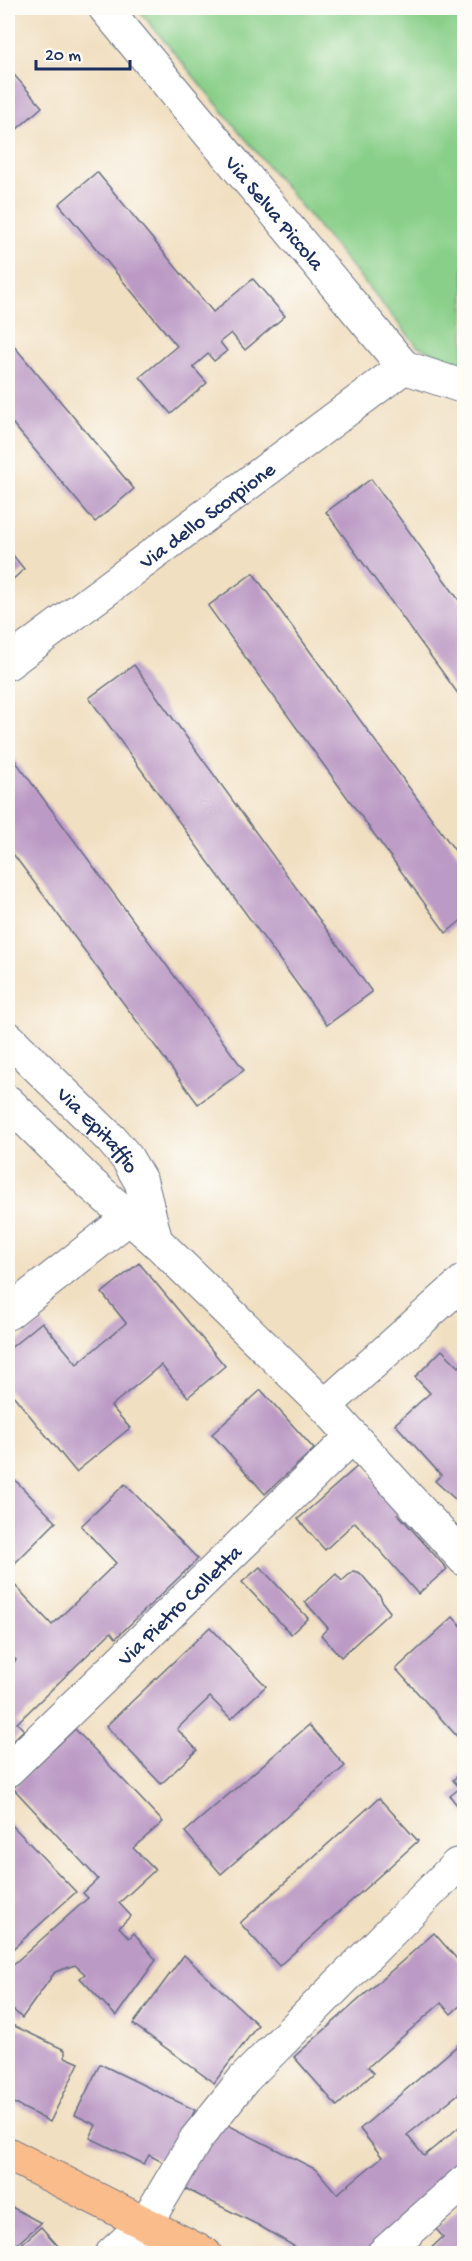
<svg xmlns="http://www.w3.org/2000/svg" width="472" height="2261" viewBox="0 0 472 2261" font-family="'Gochi Hand',sans-serif">
<style>
.green{fill:#89cf89;stroke:#527f74;stroke-width:1.5}
.building{fill:#bb9ac5}
.lines{fill:none;stroke-linecap:round;stroke-linejoin:round}
.minor-casing{stroke:#666d81;stroke-width:35}
.major-casing{stroke:#666d81;stroke-width:35}
.minor{stroke:#fff;stroke-width:33}
.major{stroke:#fabc8b;stroke-width:33}
.labels{text-anchor:middle;stroke-width:4.5;stroke-linejoin:round;paint-order:stroke}
.street-label{font-size:21px;fill:#1b2f5e;stroke:#fdfcf7}
</style>
<rect width="100%" height="100%" fill="#fdfcf7"/>
<filter id="ink" filterUnits="userSpaceOnUse"><feTurbulence type="fractalNoise" baseFrequency=".0167" numOctaves="2"/><feDisplacementMap in="SourceGraphic" scale="12" xChannelSelector="R" yChannelSelector="G"/><feConvolveMatrix kernelMatrix="1 2 1 2 8 2 1 2 1" color-interpolation-filters="sRGB"/></filter>
<filter id="wash" filterUnits="userSpaceOnUse"><feTurbulence type="fractalNoise" baseFrequency=".008" numOctaves="4" result="noise"/><feDisplacementMap in="SourceGraphic" scale="24" xChannelSelector="R" yChannelSelector="G"/><feGaussianBlur stdDeviation="1.35" result="paint"/><feColorMatrix in="noise" values="0 0 0 0 0 0 0 0 0 0 0 0 0 0 0 0 0 1.4 0 .05"/><feComposite in="paint" operator="in"/></filter>
<g filter="url(#wash)">
<rect width="100%" height="100%" fill="#f1dfc1"/>
<polygon class="green" points="137,8 464,8 464,365 417,346"/>
<g id="blocks">
<g class="building">
<polygon points="8,68 42,107 8,137"/>
<polygon points="97,172 213,312 253,279 285,316 245,350 231,333 220,342 227,351 214,361 208,354 193,367 207,383 171,414 140,377 177,346 59,204"/>
<polygon points="8,339 134,489 95,522 8,418"/>
<polygon points="371,479 464,607 464,702 326,512"/>
<polygon points="8,549 24,569 8,584"/>
<polygon points="253,573 464,863 464,918 446,933 208,606"/>
<polygon points="134,665 372,992 327,1025 89,698"/>
<polygon points="8,751 244,1070 198,1104 8,847"/>
<polygon points="139,1263 225,1366 188,1397 161,1365 111,1406 130,1428 76,1472 8,1389 8,1350 42,1322 77,1364 126,1323 102,1293"/>
<polygon points="442,1350 459,1367 463,1363 464,1365 464,1507 435,1481 441,1475 395,1424 430,1393 415,1377"/>
<polygon points="261,1390 314,1449 265,1494 212,1434"/>
<polygon points="360,1464 402,1511 398,1514 447,1569 418,1594 355,1522 325,1550 298,1519"/>
<polygon points="12,1477 56,1522 8,1570 8,1481"/>
<polygon points="125,1484 198,1559 116,1638 111,1632 17,1723 24,1730 8,1745 8,1668 16,1660 8,1652 8,1578 52,1625 116,1563 81,1526"/>
<polygon points="260,1567 308,1618 291,1634 242,1582"/>
<polygon points="353,1571 360,1573 380,1596 383,1603 390,1612 341,1657 321,1635 328,1628 305,1602 336,1574 342,1581"/>
<polygon points="453,1617 464,1629 464,1744 396,1669"/>
<polygon points="210,1627 266,1686 231,1719 210,1697 177,1729 197,1750 161,1784 106,1726"/>
<polygon points="309,1725 345,1766 221,1874 185,1832"/>
<polygon points="75,1729 163,1822 133,1848 155,1870 119,1903 131,1916 119,1927 129,1938 134,1933 156,1960 116,2016 80,1978 85,1974 75,1965 55,1972 22,2018 8,2005 8,1969 88,1898 83,1893 98,1879 13,1788"/>
<polygon points="464,1770 464,1814 450,1796 460,1788 453,1780"/>
<polygon points="379,1798 418,1841 279,1966 240,1923"/>
<polygon points="8,1821 76,1892 8,1953"/>
<polygon points="434,1933 464,1967 464,2002 451,2014 441,2003 368,2067 374,2073 337,2106 294,2057"/>
<polygon points="184,1955 258,2025 214,2083 133,2024"/>
<polygon points="8,2023 65,2050 65,2057 79,2063 50,2122 8,2100"/>
<polygon points="464,2040 464,2095 462,2091 407,2135 424,2156 464,2123 464,2164 371,2254 307,2254 258,2225 180,2186 222,2122 317,2170 337,2194 382,2157 360,2129"/>
<polygon points="100,2064 195,2110 168,2165 149,2155 144,2164 90,2138 96,2125 75,2115"/>
<polygon points="464,2203 464,2254 425,2254 443,2237 436,2229"/>
<polygon points="8,2205 41,2223 8,2252"/>
<polygon points="41,2227 59,2247 55,2250 58,2254 10,2254"/>
<polygon points="411,2238 425,2254 394,2254"/>
</g>
</g>
</g>
<g filter="url(#ink)">
<use href="#blocks" fill-opacity="0" stroke="#666d81" stroke-width="1.5"/>
<g class="lines">
<defs>
<g id="minor">
<path id="s1" d="M105 8 404 367 464 387"/>
<path id="s2" d="M8 663 404 367"/>
<path id="s3" d="M8 1038 111 1139 127 1158 141 1182 156 1241"/>
<polyline points="8,1102 90,1183 156,1241 325,1406 464,1559"/>
<polyline points="8,1313 145,1205"/>
<polyline points="325,1406 464,1281"/>
<path id="s4" d="M8 1770 352 1437"/>
<polyline points="112,2254 146,2223 196,2139 244,2079 457,1865"/>
<polyline points="383,2254 464,2182"/>
</g>
<polyline id="major" points="8,2154 205,2254"/>
</defs>
<use href="#minor" class="minor-casing"/>
<use href="#major" class="major-casing"/>
<use href="#minor" class="minor"/>
<use href="#major" class="major"/>
</g>
</g>
<g class="labels">
<g class="street-label">
<text dy="7" stroke="none"><textPath href="#s1" startOffset="266">Via Selva Piccola</textPath></text>
<text dy="7" stroke="none"><textPath href="#s2" startOffset="248">Via dello Scorpione</textPath></text>
<text dy="7" stroke="none"><textPath href="#s3" startOffset="129">Via Epitaffio</textPath></text>
<text dy="7" stroke="none"><textPath href="#s4" startOffset="238">Via Pietro Colletta</textPath></text>
</g>
</g>
<rect width="472" height="2261" fill="none" stroke="#fdfcf7" stroke-width="30"/>
<path d="M36 60v9h94v-9" fill="none" stroke="#1b2f5e" stroke-width="3"/>
<text x="45" y="60" font-size="18" fill="#1b2f5e" stroke="#fdfcf7" stroke-width="4.5" paint-order="stroke">20 m</text>
</svg>
